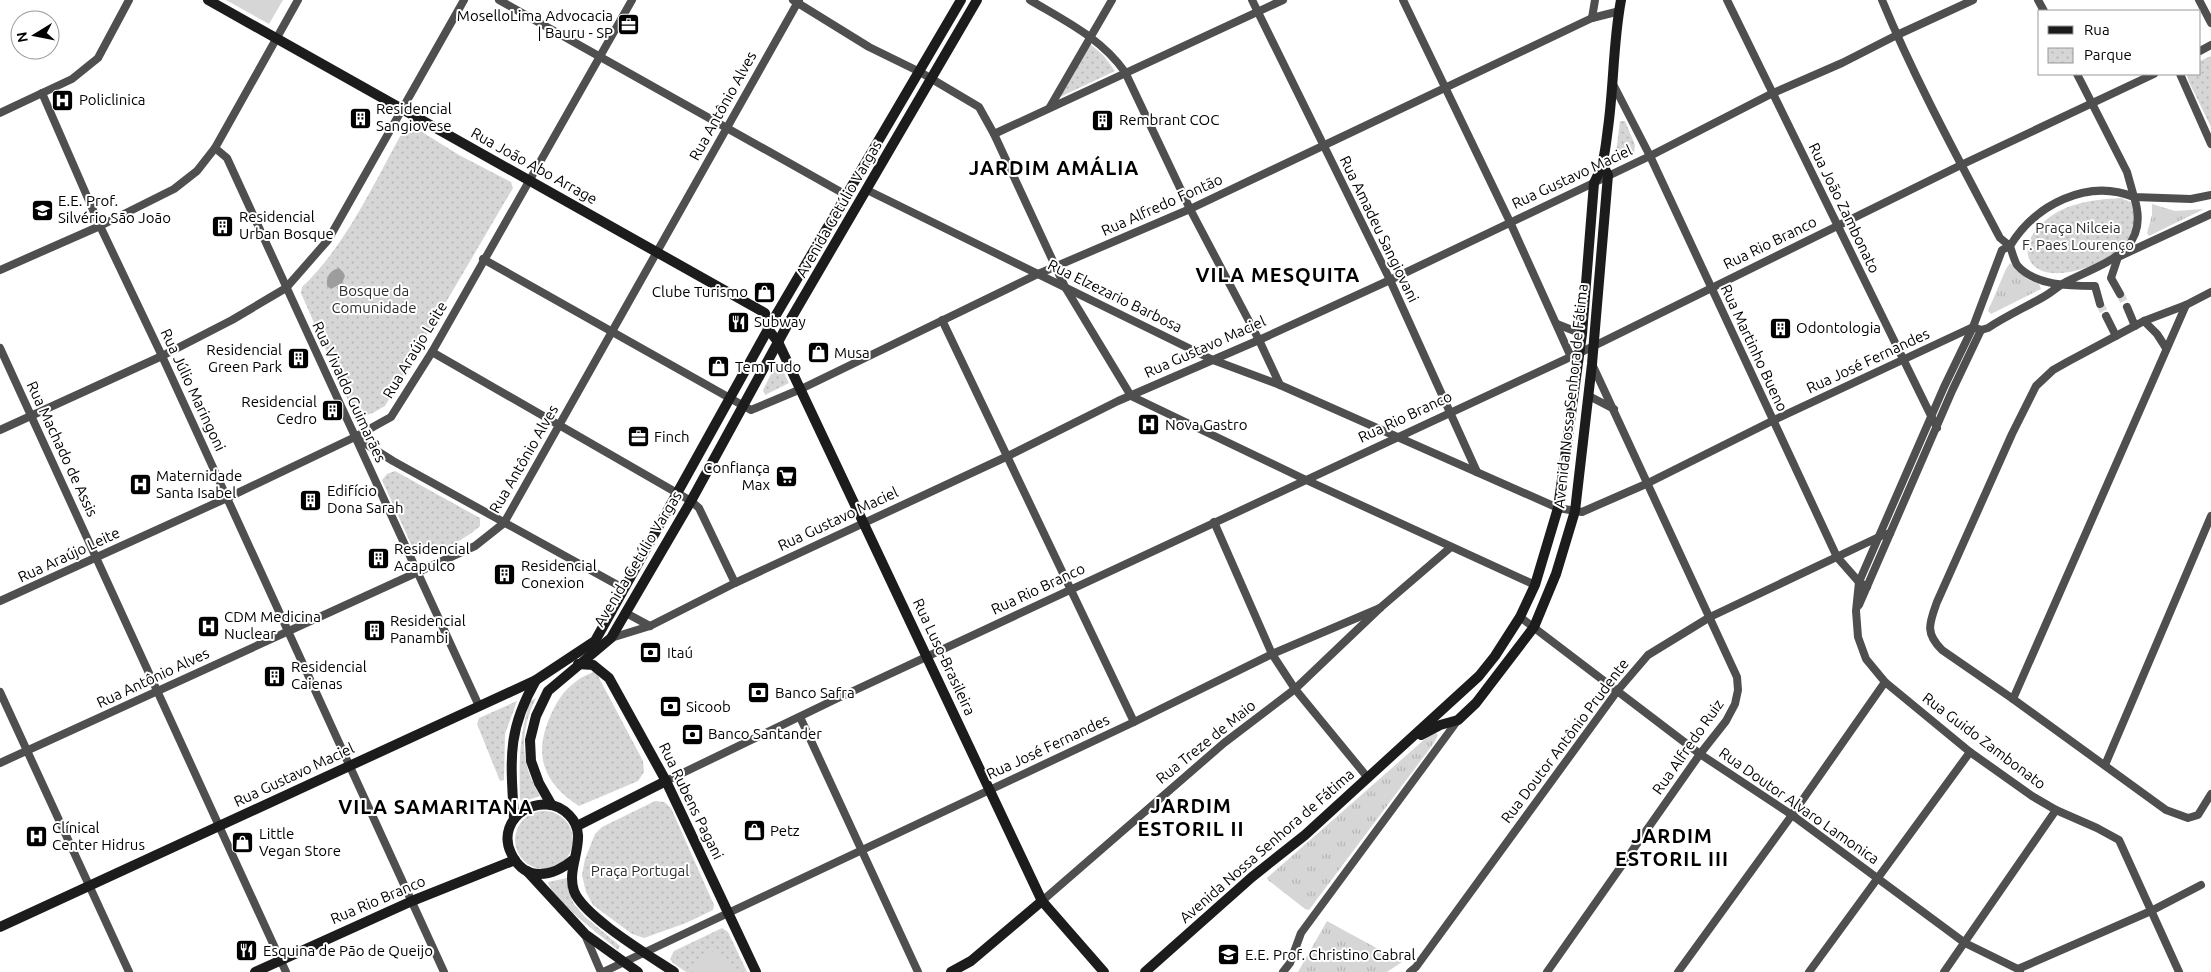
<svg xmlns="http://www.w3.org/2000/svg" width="2211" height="972" viewBox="0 0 2211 972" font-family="Ubuntu,sans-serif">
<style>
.grass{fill:url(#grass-tufts)}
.park{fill:url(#park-dots)}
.garden{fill:#d6d6d6}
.water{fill:#9d9d9d}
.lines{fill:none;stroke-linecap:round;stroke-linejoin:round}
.street-tunnel{stroke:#d9d9d9;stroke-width:8;stroke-dasharray:8 4;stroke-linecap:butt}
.street{stroke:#4f4f4f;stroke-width:8}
.secondary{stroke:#1c1c1c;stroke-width:10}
.labels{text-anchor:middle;stroke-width:4;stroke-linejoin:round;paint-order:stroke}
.poi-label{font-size:15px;fill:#000;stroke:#fff;text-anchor:start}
.street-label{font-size:15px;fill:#000;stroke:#fff}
.park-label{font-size:15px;fill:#2d2d2d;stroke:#fff}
.district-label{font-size:20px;font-weight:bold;letter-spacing:1px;fill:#000;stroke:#fff}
</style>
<defs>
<pattern id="grass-tufts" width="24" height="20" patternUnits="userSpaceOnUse" patternTransform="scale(1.25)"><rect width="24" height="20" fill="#d6d6d6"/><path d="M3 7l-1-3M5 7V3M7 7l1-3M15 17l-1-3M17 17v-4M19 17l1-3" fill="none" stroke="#b6b6b6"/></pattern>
<pattern id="park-dots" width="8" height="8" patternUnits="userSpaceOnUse" patternTransform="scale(1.25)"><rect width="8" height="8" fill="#d6d6d6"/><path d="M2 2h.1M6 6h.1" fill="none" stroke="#b6b6b6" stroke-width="1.8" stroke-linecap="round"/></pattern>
</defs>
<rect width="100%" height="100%" fill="#fff"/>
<g class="grass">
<polygon points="2152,204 2175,211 2204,209 2149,236 2147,233 2152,215"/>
<polygon points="2010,263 2027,279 2039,284 2041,289 1991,314 1988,311 2006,269"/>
<polygon points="1434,731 1438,735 1434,743 1309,910 1305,909 1268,880 1267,878"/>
<polygon points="1327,921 1402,962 1387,972 1298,972"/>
</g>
<g class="park">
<polygon points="1090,44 1103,55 1115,71 1060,97"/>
<polygon points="2211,56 2211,127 2189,82 2187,74 2200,74 2200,61"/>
<polygon points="1620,121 1625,121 1635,145 1634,155 1624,159 1616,153"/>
<path d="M414 127 459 155 511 182 513 188 385 406C374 412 365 420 353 412L301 293 302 287C346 246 375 181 404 129Z"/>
<path d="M2121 198 2133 203C2155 256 2037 299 2028 255 2026 245 2031 235 2038 228 2060 203 2090 200 2121 198Z"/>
<polygon points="780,365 789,383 765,395 763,390 775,366"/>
<path d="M395 471 480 518V526C466 539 433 557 415 553L382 480 387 474Z"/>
<path d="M594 672 597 674 643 761 644 772 638 781 579 806C540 781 533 751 553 710 561 693 575 678 594 672Z"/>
<path d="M536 698C519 733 520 763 540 796L522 802 520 799C519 763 519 736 530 701Z"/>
<polygon points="517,701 505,734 504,780 500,781 477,724 479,718"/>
<polygon points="655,801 664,802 671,808 714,905 713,910 686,923 644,938 632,934 593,905 586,892 582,875 585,859 595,834 602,827"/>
<circle cx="544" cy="840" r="29"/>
<path d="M567 878 573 903 585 917 620 946 618 950C603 937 551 899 548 882Z"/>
<polygon points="722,928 728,932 747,972 686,972 673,963 670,959 674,951"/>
</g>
<g class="garden">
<polygon points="226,0 283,0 269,24"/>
<polygon points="708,948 738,972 696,972 691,968"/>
</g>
<path class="water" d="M339 268 343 272 345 276 342 283 331 289 327 286C326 277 329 271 339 268Z"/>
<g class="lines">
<g class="street-tunnel">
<polyline points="2120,294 2127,307"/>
<polyline points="2100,304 2106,316"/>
</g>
<g class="street">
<polyline points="499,0 848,196"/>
<polyline points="793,0 869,47 920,72 979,107 994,134 1065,287 1131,396 1304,479 1535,585"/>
<path d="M1030 0C1065 21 1101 38 1125 72L1190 209 1259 340 1280 385"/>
<polyline points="1252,0 1390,280 1477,472"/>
<polyline points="1403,0 1510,222 1571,357"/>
<polyline points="1727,0 1937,428"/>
<path d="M1882 0C1916 82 1959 160 2000 238L2010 246 2002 250 1973 327 1944 387 1859 582 1856 611 1858 637 1866 659 1885 682 1970 752 2032 796 2056 810 2097 828 2119 840 2179 972"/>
<polyline points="2038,0 2044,11"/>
<polyline points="2199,0 2211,23"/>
<polyline points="1592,18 1595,0"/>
<polyline points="2200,51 2211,45"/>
<polyline points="2077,74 2127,172 2134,197 2191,199 2211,195"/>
<polyline points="2180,74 2211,144"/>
<polyline points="1614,86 1650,156 1837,557 1859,582 1867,587"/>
<polyline points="42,93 100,226 162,356 444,972"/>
<polyline points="1050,107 1112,0"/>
<polyline points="0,113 72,79 98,58 129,0"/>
<polyline points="994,134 1283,0"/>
<polyline points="215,148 227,158 479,706"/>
<path d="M867 190 1213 360 1280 385 1558 508 1582 512 1646 484 1772 421 1973 327 1981 330 1988 328C2006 316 2026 307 2045 296 2052 292 2057 287 2064 283 2103 263 2152 252 2134 197 2087 178 2035 205 2010 246 2012 252 2014 260 2017 265 2035 286 2070 286 2095 286L2100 304"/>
<polyline points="483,259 751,410 801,389 1038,274 1190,209 1592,18 1620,11"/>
<polyline points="0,270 100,226 174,189 197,171 215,148 298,0"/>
<path d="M2211 292 2186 305 2144 321 2069 361 2053 370 2036 386 2012 434 1937 602C1929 624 1925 633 1942 650L2013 699 2166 810 2188 818 2198 815 2211 794"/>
<polyline points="2120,294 2111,278 2118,257 2211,214"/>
<polyline points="2127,307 2135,326"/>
<polyline points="2106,316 2116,336"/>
<polyline points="942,320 1134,722"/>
<polyline points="2144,321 2157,334 2166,348"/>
<polyline points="1557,324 1582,334"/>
<polyline points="0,348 286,972"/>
<polyline points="432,352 691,501 699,508 735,583"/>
<polyline points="1589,396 1614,409"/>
<polyline points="0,430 162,356 232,320 286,288 328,240 464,0"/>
<polyline points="355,437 393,461 623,588"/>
<polyline points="1214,522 1272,654 1295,689 1368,778"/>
<polyline points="0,601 227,498 355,437 391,417 432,352 632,0"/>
<polyline points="1859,605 1952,391 1981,330"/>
<polyline points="626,613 650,626"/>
<polyline points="1520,617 1700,754 1792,815 1965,943 2018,969 2020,972"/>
<polyline points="611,638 650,626 735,583 1008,456 1118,401 1259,340 1390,280 1650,156 1771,94 1842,63 1897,35 1973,0"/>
<polyline points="0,692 129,972"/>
<polyline points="2013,699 2186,305"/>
<polyline points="800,717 918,972"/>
<polyline points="0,763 475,546 504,523 799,0"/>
<polyline points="2105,765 2211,516"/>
<polyline points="666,781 836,699 1594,346 1961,165 2154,74"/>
<polyline points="1042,901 1224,743 1295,689 1380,608 1451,547"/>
<polyline points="585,935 601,972"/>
<polyline points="2018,969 2151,911 2201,885"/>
<polyline points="603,972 1134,722 1272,654 1380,608"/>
<polyline points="1283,972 1290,963 1301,933 1458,720"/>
<polyline points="1410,972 1416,967 1618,690 1648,655 1710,617 1881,536 1890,533"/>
<polyline points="1547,972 1700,754 1726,721 1735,704 1738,690 1737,677 1592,364"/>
<polyline points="1678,972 1792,815 1885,682"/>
<polyline points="1809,972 1970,752"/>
<polyline points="1944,972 2056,810"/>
</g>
<g class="secondary">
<polyline points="208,0 765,313 768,329 778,342 1042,901 1104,972"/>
<polyline points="578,664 593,665 609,678 666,781 756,972"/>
<polyline points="1421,735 1440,725 1458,720 1476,703 1534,627 1556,574 1575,511 1592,364 1608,175 1603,166"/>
<polyline points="551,804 539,783 531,761 530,740 536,716 548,691 611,638 691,501 789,322 977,0"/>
<path d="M514 819C511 761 506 732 536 680"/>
<polyline points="577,826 666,781"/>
<path d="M574 859C553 877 525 883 511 853 494 817 543 788 569 815 591 837 565 865 574 891 583 916 650 956 674 972"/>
<polyline points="527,871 585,934 638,972"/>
<polyline points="0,927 536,680 595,641 776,315 961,0"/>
<polyline points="255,972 412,901 515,860"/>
<polyline points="951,972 971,961 1042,901"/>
<path d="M1145 972 1252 877 1305 835 1479 676 1495 656 1520 617 1535 585 1558 508 1582 334 1594 183C1605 162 1605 150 1608 128 1614 85 1613 42 1621 0"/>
</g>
</g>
<defs>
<symbol id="office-square" viewBox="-11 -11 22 22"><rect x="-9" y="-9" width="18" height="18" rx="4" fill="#000" stroke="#fff"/><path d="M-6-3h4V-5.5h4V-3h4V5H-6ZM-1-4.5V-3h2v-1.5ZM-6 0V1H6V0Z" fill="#fff"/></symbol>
<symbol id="hospital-square" viewBox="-11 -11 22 22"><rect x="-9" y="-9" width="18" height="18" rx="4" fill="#000" stroke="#fff"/><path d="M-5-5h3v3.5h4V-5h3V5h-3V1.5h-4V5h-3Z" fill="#fff"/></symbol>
<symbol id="building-square" viewBox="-11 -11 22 22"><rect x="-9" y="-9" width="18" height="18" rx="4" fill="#000" stroke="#fff"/><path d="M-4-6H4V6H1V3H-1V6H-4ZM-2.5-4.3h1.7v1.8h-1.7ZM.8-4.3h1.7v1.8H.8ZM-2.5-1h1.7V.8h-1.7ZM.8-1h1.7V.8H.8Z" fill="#fff"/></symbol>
<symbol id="school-square" viewBox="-11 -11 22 22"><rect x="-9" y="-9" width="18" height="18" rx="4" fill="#000" stroke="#fff"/><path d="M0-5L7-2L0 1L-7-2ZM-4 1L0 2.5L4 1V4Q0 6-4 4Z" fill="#fff"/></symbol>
<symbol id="shop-square" viewBox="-11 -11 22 22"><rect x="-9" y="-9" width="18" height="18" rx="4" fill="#000" stroke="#fff"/><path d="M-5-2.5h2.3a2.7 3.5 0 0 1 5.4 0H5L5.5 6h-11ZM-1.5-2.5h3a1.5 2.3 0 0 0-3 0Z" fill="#fff"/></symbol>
<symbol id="restaurant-square" viewBox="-11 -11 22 22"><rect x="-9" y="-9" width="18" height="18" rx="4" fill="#000" stroke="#fff"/><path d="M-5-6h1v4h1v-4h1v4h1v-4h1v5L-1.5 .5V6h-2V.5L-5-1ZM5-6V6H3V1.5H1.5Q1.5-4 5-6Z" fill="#fff"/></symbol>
<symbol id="supermarket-square" viewBox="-11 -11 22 22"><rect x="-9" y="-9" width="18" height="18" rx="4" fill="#000" stroke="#fff"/><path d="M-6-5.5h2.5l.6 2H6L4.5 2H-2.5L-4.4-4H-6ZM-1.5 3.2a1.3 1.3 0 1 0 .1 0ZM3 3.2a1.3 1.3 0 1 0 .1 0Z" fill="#fff"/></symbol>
<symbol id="bank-square" viewBox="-11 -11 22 22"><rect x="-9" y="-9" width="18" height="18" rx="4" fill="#000" stroke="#fff"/><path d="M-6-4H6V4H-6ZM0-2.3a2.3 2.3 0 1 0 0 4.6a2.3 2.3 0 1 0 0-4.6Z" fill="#fff"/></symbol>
</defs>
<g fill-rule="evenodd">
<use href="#office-square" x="616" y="12" width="25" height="25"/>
<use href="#hospital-square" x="50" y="88" width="25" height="25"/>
<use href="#building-square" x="348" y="106" width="25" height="25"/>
<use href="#building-square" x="1090" y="108" width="25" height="25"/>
<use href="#school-square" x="30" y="198" width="25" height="25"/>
<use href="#building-square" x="210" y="214" width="25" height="25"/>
<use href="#shop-square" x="752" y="280" width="25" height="25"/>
<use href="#restaurant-square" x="726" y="310" width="25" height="25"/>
<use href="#building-square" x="1768" y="316" width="25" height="25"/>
<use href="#shop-square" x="806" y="340" width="25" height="25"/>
<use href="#building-square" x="286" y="346" width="25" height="25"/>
<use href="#shop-square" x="706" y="354" width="25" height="25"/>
<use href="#building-square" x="320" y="398" width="25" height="25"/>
<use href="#hospital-square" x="1136" y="412" width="25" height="25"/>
<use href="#office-square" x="626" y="424" width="25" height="25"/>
<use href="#supermarket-square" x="774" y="464" width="25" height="25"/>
<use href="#hospital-square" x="128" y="472" width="25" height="25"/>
<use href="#building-square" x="298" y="488" width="25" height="25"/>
<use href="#building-square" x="366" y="546" width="25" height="25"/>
<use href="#building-square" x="492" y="562" width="25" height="25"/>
<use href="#hospital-square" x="196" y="614" width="25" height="25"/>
<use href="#building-square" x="362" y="618" width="25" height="25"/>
<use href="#bank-square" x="638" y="640" width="25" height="25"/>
<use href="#building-square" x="262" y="664" width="25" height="25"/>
<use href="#bank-square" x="746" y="680" width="25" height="25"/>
<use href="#bank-square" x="658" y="694" width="25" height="25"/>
<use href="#bank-square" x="680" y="722" width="25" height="25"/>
<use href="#shop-square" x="742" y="818" width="25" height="25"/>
<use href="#hospital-square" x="24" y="824" width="25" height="25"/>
<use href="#shop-square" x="230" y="830" width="25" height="25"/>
<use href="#restaurant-square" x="234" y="938" width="25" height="25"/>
<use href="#school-square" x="1216" y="942" width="25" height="25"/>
</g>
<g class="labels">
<g class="poi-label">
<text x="613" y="21" text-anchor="end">MoselloLima Advocacia<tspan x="613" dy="17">| Bauru - SP</tspan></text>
<text x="79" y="105">Policlinica</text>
<text x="376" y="114">Residencial<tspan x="376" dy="17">Sangiovese</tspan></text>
<text x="1119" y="125">Rembrant COC</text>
<text x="58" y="206">E.E. Prof.<tspan x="58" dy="17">Silvério São João</tspan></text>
<text x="239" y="222">Residencial<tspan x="239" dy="17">Urban Bosque</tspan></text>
<text x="748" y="297" text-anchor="end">Clube Turismo</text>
<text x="754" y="327">Subway</text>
<text x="1796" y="333">Odontologia</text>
<text x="282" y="355" text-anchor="end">Residencial<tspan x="282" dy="17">Green Park</tspan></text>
<text x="834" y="358">Musa</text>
<text x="735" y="372">Tem Tudo</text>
<text x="317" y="407" text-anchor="end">Residencial<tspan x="317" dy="17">Cedro</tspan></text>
<text x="1165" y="430">Nova Gastro</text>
<text x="654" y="442">Finch</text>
<text x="770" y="473" text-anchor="end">Confiança<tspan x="770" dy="17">Max</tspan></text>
<text x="156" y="481">Maternidade<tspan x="156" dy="17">Santa Isabel</tspan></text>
<text x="327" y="496">Edifício<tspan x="327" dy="17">Dona Sarah</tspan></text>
<text x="394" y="554">Residencial<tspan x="394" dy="17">Acapulco</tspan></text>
<text x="521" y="571">Residencial<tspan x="521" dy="17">Conexion</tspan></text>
<text x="224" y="622">CDM Medicina<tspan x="224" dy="17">Nuclear</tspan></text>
<text x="390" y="626">Residencial<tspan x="390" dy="17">Panambi</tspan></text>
<text x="667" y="658">Itaú</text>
<text x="291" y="672">Residencial<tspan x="291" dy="17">Caienas</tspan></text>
<text x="775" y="698">Banco Safra</text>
<text x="686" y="712">Sicoob</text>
<text x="708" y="739">Banco Santander</text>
<text x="52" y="833">Clínical<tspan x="52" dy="17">Center Hidrus</tspan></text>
<text x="770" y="836">Petz</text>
<text x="259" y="839">Little<tspan x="259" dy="17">Vegan Store</tspan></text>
<text x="263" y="956">Esquina de Pão de Queijo</text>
<text x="1245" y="960">E.E. Prof. Christino Cabral</text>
</g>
<g class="street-label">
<text transform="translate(723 106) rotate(-61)" y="5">Rua Antônio Alves</text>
<text transform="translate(534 166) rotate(29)" y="5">Rua João Abo Arrage</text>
<text transform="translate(1572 177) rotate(-25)" y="5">Rua Gustavo Maciel</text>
<text transform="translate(1162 205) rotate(-24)" y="5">Rua Alfredo Fontão</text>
<text transform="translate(1844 208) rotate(64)" y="5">Rua João Zambonato</text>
<text transform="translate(839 209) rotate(-60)" y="5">Avenida Getúlio Vargas</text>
<text transform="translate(1379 229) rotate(64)" y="5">Rua Amadeu Sangiovani</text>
<text transform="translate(1770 243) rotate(-26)" y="5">Rua Rio Branco</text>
<text transform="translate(1115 296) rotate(26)" y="5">Rua Elzezario Barbosa</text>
<text transform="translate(1205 347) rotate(-24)" y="5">Rua Gustavo Maciel</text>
<text transform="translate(1754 348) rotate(65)" y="5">Rua Martinho Bueno</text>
<text transform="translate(415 350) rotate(-59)" y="5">Rua Araújo Leite</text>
<text transform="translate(1868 361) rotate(-25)" y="5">Rua José Fernandes</text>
<text transform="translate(193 390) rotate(65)" y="5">Rua Júlio Maringoni</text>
<text transform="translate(349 392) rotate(65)" y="5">Rua Vivaldo Guimarães</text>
<text transform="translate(1571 396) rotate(-84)" y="5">Avenida Nossa Senhora de Fátima</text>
<text transform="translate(1405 417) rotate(-25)" y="5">Rua Rio Branco</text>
<text transform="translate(62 449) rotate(65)" y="5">Rua Machado de Assis</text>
<text transform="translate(524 459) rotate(-60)" y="5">Rua Antônio Alves</text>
<text transform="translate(838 519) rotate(-25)" y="5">Rua Gustavo Maciel</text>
<text transform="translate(69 555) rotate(-25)" y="5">Rua Araújo Leite</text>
<text transform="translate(638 559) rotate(-59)" y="5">Avenida Getúlio Vargas</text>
<text transform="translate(1038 589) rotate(-25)" y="5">Rua Rio Branco</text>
<text transform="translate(944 657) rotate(65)" y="5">Rua Luso-Brasileira</text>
<text transform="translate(153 678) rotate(-25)" y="5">Rua Antônio Alves</text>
<text transform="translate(1565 741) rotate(-53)" y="5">Rua Doutor Antônio Prudente</text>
<text transform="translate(1984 741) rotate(37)" y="5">Rua Guido Zambonato</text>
<text transform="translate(1206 742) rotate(-39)" y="5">Rua Treze de Maio</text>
<text transform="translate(1048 747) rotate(-25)" y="5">Rua José Fernandes</text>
<text transform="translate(1688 747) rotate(-55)" y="5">Rua Alfredo Ruiz</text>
<text transform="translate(294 775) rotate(-25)" y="5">Rua Gustavo Maciel</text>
<text transform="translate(691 801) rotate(64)" y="5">Rua Rubens Pagani</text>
<text transform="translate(1799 806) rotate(35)" y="5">Rua Doutor Alvaro Lamonica</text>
<text transform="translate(1267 846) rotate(-41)" y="5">Avenida Nossa Senhora de Fátima</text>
<text transform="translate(378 900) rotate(-23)" y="5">Rua Rio Branco</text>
</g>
<g class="park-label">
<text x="2078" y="233">Praça Nilceia<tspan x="2078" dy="17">F. Paes Lourenço</tspan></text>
<text x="374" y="296">Bosque da<tspan x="374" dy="17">Comunidade</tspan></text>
<text x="640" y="876">Praça Portugal</text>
</g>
<g class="district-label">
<text x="1054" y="175">JARDIM AMÁLIA</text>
<text x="1278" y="282">VILA MESQUITA</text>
<text x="1191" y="813">JARDIM<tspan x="1191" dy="23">ESTORIL II</tspan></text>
<text x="436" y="814">VILA SAMARITANA</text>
<text x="1672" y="843">JARDIM<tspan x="1672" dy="23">ESTORIL III</tspan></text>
</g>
</g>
<rect x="2038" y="10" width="162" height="65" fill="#ffffff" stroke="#999999"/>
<rect x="2048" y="26" width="25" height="8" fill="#1c1c1c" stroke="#999999"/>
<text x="2084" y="35" font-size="15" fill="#000000">Rua</text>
<rect x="2048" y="48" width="25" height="15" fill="url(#park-dots)" stroke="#999999"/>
<text x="2084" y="60" font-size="15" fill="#000000">Parque</text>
<g transform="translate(35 35) rotate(260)"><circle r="24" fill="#ffffff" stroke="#999999"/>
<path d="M0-4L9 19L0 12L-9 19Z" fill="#000000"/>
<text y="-8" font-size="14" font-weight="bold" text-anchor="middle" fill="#000000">N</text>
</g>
</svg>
